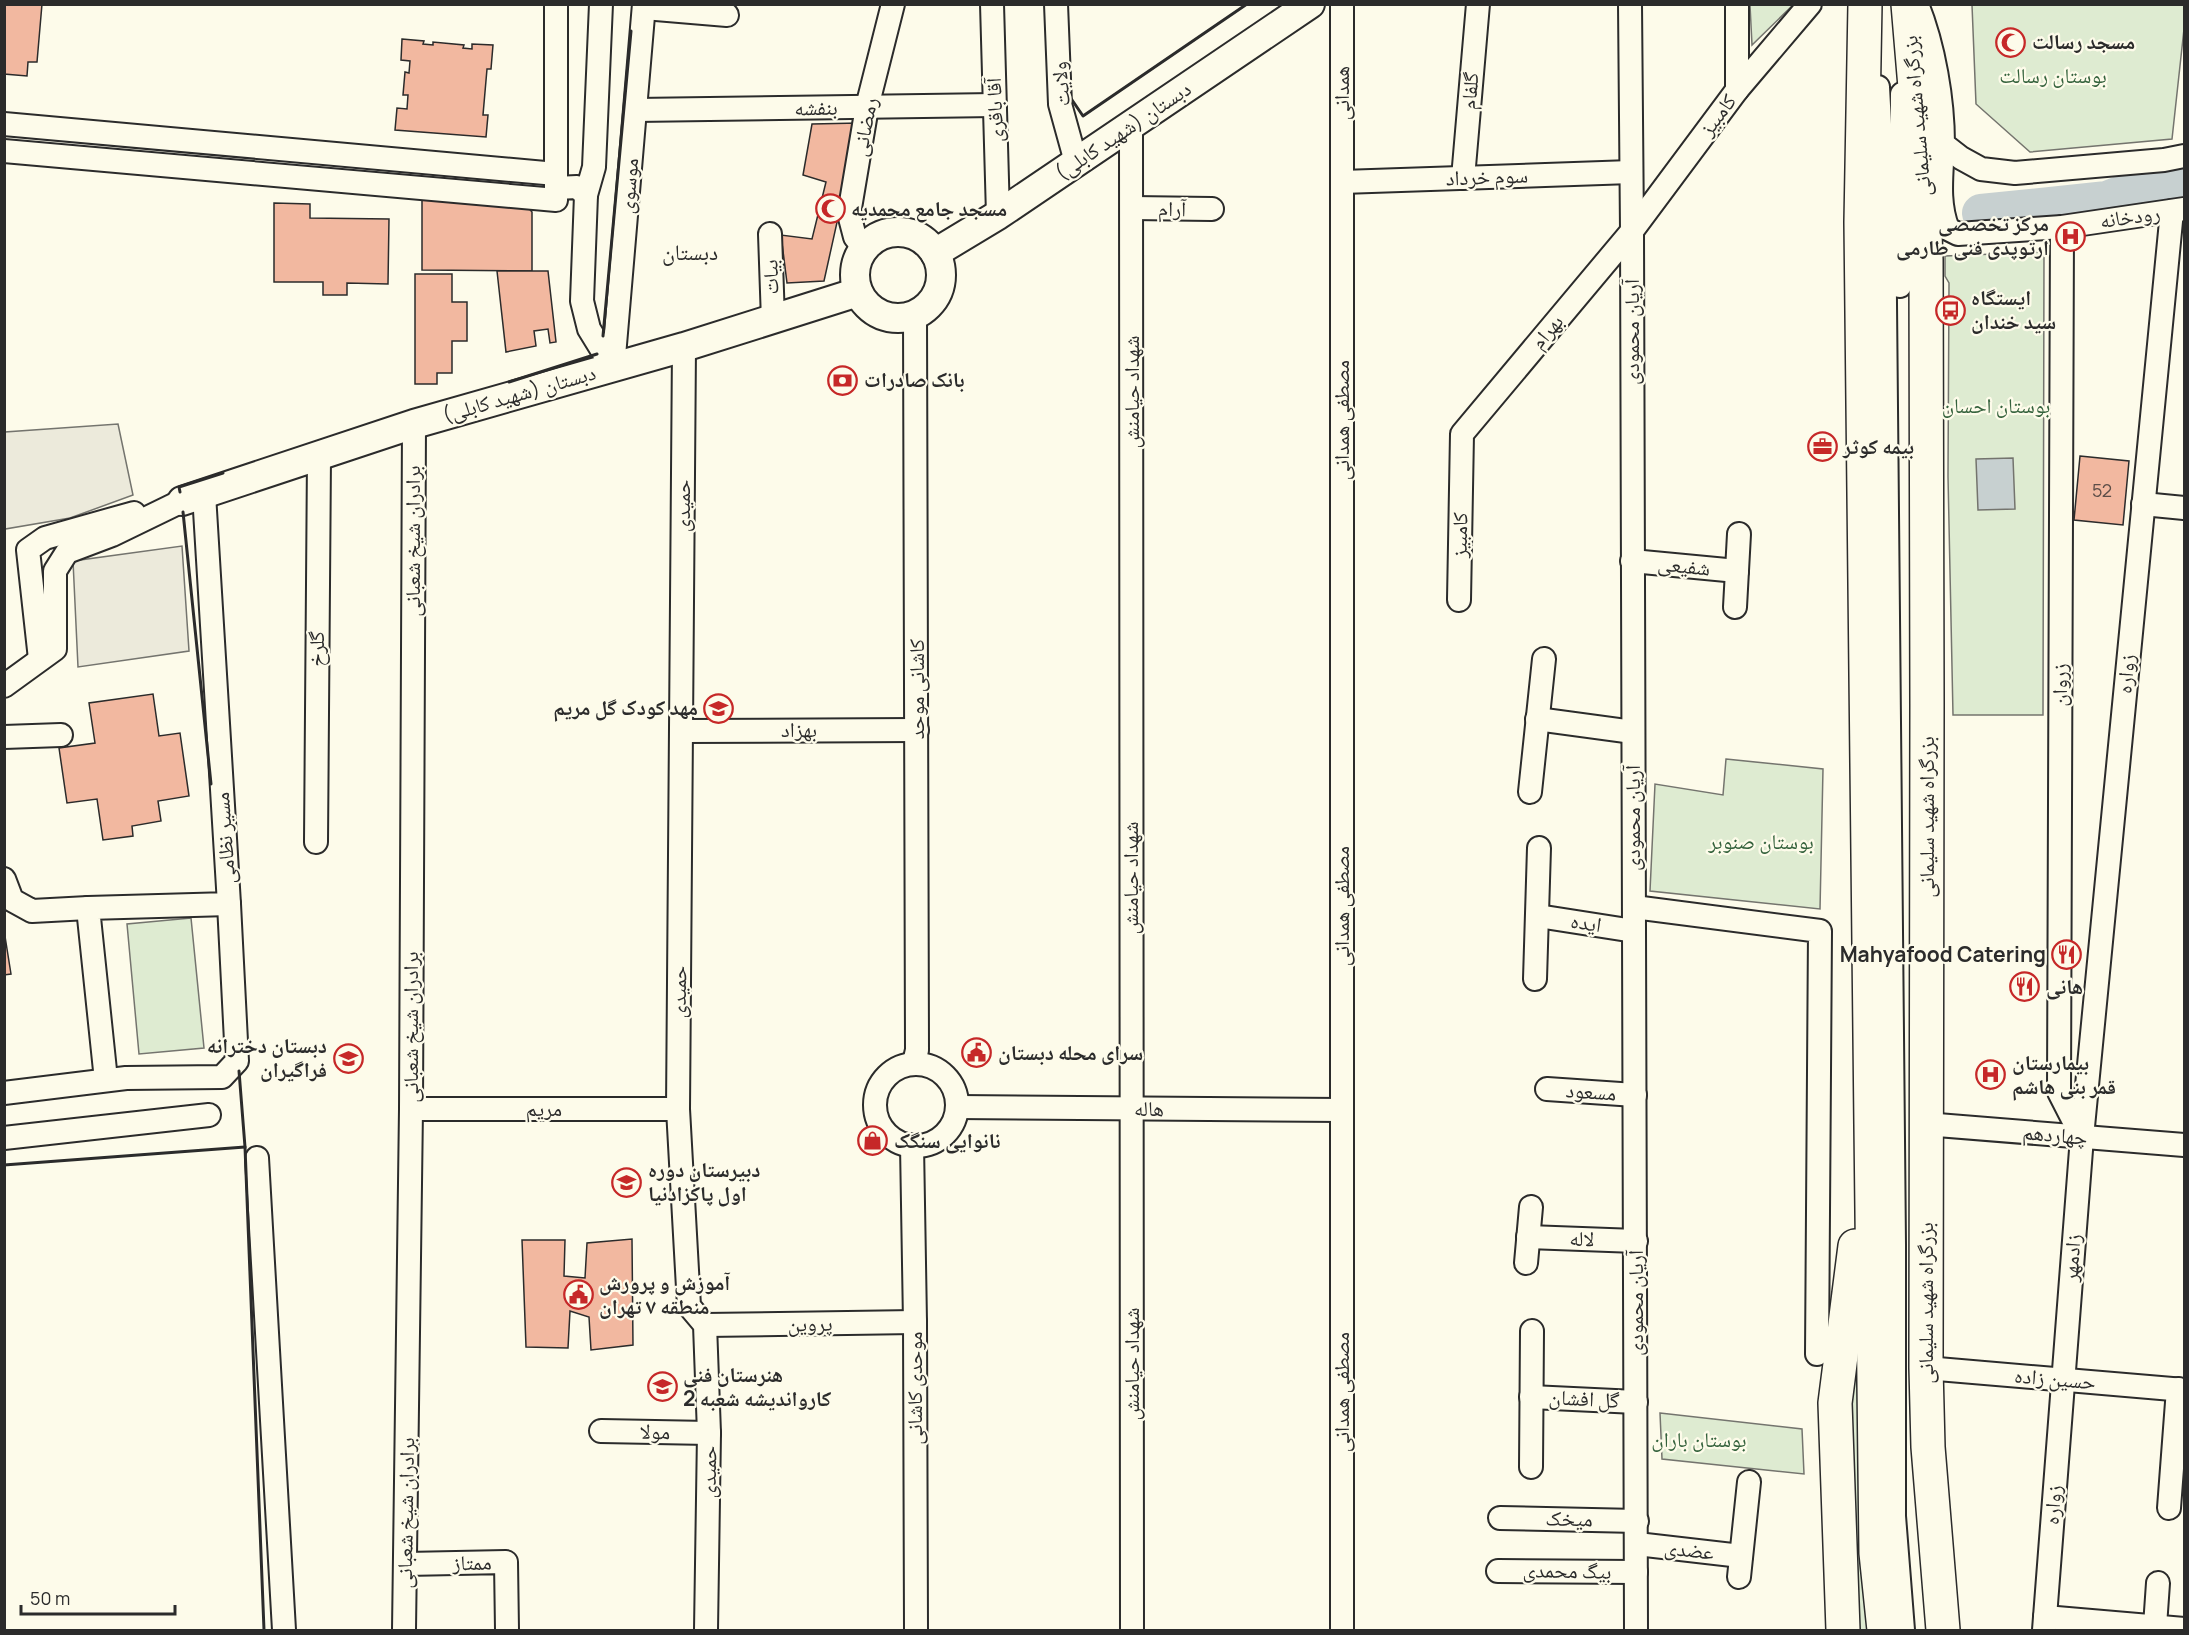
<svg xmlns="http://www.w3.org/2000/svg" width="2189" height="1635" viewBox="0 0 2189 1635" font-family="Manrope,'Noto Naskh Arabic',sans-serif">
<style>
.green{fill:#deebd1;stroke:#74746e;stroke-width:1.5}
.parking{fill:#eceadb;stroke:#74746e;stroke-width:1.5}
.water{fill:#c7d0d0;stroke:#74746e;stroke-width:1.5}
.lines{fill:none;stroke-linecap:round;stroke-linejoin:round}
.river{stroke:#c7d0d0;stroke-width:38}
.building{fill:#f2b8a0;stroke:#2b2b2b;stroke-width:1.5}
.minor-casing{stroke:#2b2b2b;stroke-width:26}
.major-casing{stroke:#2b2b2b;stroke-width:32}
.highway-casing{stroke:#2b2b2b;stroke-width:36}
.minor{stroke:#fdfbea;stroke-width:22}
.major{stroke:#fdfbea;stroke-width:28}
.highway{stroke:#fdfbea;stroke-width:33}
.wall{stroke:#2b2b2b;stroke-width:3}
.labels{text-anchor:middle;stroke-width:4.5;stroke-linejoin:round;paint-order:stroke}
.number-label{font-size:18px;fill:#5d4e48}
.poi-label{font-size:21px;font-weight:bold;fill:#2b2b2b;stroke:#fdfbea;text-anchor:start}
.park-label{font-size:21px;fill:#34623c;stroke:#fdfbea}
.street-label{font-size:21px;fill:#2b2b2b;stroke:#fdfbea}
.neighbourhood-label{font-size:22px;fill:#2b2b2b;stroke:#fdfbea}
</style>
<rect width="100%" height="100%" fill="#fdfbea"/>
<g class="green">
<polygon points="1750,5 1750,4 1793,5 1752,45"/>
<polygon points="1972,5 2184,5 2184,29 2172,139 2030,152 1976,104"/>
<polygon points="2044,252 2043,715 1953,715 1948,476 1949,283 1945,276 1945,256"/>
<polygon points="1726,759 1823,769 1820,909 1650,891 1655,784 1723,795"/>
<polygon points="191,918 204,1048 139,1054 127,924"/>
<polygon points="1851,1360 1862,1361 1874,1630 1855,1630"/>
<polygon points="1660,1413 1802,1429 1804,1474 1662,1459"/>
</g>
<g class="parking">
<polygon points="118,424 133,495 70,518 5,529 5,432"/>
<polygon points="182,546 189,651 78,667 73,561"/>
</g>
<polygon class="water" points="2013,458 2015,509 1978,510 1976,459"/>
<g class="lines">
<polyline class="river" points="1981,213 2107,200 2153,182 2184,177"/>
</g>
<g class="building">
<polygon points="4,4 42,4 37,62 28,62 27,76 4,74"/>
<polygon points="402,39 424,41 423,44 433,45 433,42 464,45 463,48 472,49 472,44 493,45 491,69 487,69 483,115 488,115 486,137 395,130 397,108 407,109 408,95 403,95 405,72 409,73 410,61 401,60"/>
<polygon points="859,123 824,281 787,283 781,235 812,239 826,182 803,175 812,124"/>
<polygon points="422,198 521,199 532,212 532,271 422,270"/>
<polygon points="274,203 310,204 310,218 389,219 388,284 347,283 347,295 323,295 323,282 274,282"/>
<polygon points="497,271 548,271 556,342 550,343 548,329 534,331 536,346 506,352"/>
<polygon points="415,274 452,274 452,302 467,302 467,341 452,341 452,373 437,373 437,384 415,384"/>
<polygon points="2080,456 2129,461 2123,525 2074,520"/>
<polygon points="153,694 159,736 180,733 189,796 158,801 161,821 132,826 133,836 103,840 97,799 67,803 59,748 95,743 89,703"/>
<polygon points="4,930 11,974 4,975"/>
<polygon points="632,1239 633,1345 591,1350 589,1317 570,1311 568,1348 526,1347 522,1240 565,1240 564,1276 585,1278 587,1243"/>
</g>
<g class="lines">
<defs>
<g id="minor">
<polyline points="992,4 998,215"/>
<polyline points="1056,4 1060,104 1076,162"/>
<polyline points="1630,4 1632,231 1636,1630"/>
<polyline points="1737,4 1737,90"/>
<path d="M1917 4C1934 46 1943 100 1943 144L1961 158 1981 169 2015 173 2164 160 2184 156"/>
<polyline points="644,8 727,15"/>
<polyline points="1878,87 1884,199 1894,1244 1894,1516 1903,1630"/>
<polyline points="636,110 995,105"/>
<polyline points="4,124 556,174"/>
<polyline points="1131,126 1132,1630"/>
<path d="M1943 144C1942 173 1937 202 1948 229L1958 234 2062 227 2184 209"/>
<polyline points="4,151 556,200 556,4"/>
<polyline points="1463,178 1478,4"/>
<polyline points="1342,182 1631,172"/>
<polyline points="556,188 577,187 586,195 582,301 589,329 613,368"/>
<polyline points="586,195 594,167 601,4"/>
<polyline points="1132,208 1212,209"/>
<polyline points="2062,227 2059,1092 2082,1137"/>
<polyline points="770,234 773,320"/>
<polyline points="864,248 855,237 849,214 867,107 893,4"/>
<polyline points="1900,286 1902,94"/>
<polyline points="684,347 678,1109 689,1306 705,1325 709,1433 706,1630"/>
<polyline points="613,368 644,4"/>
<polyline points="2143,504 2184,508"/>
<polyline points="1632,561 1737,571"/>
<polyline points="1459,600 1462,434 1632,231 1737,90 1810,4"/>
<polyline points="1735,607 1739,534"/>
<polyline points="40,659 28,550 45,538 134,513"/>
<polyline points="4,686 55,649 55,571 67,552 112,535 182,501"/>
<polyline points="1537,719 1633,732"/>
<polyline points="681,731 917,730"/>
<polyline points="4,737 61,735"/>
<polyline points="1530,792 1544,659"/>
<polyline points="316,842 319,456"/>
<polyline points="4,879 12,900 32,911 88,908"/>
<polyline points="1634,907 1820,931 1817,1354"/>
<polyline points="1538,916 1634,931"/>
<polyline points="1535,979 1539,848"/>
<polyline points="914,1063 917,1050 915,315"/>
<circle cx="916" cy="1105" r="41"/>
<polyline points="106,1080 88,908 229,904 204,494"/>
<polyline points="1547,1089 1635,1095"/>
<polyline points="4,1093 126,1078 222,1077 237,1061 229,904"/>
<polyline points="957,1107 1342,1110"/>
<polyline points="411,1109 678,1109"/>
<polyline points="1925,1124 2184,1145"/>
<polyline points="4,1138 209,1115"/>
<polyline points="912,1145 915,1322 916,1630"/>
<polyline points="257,1158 284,1630"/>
<polyline points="1528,1237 1636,1241"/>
<polyline points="1526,1263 1531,1207"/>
<polyline points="705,1325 915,1322"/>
<polyline points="1926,1368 2184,1390"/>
<polyline points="1531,1397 1636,1402"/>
<polyline points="601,1431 709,1433"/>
<polyline points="1531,1467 1532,1331"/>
<polyline points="2169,1508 2178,1389"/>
<polyline points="1500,1518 1637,1521"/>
<polyline points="1637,1544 1741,1556"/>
<polyline points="406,1564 506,1562 507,1630"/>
<polyline points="1498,1571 1636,1572"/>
<polyline points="1739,1577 1749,1482"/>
<polyline points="2045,1617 2184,1629"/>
<polyline points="2155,1626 2158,1583"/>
<polyline points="404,1630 411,1109 414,424"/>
<polyline points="1342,1630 1342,4"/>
<polyline points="2044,1630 2082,1137 2172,211"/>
</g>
<g id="major">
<circle cx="898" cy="275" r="43"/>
<polyline points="935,253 998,215 1310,4"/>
<polyline points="182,501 414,424 684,347 858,292"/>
</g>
<g id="highway">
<polyline points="1865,4 1861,222 1871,1125 1876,1553 1884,1630"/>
<polyline points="1908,4 1923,182 1926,260 1927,704 1926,1368 1928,1447 1943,1630"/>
<polyline points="1843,1630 1835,1403 1855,1246"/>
</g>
</defs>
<use href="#minor" class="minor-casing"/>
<use href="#major" class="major-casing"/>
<use href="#highway" class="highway-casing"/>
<use href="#minor" class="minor"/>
<use href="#major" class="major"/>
<use href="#highway" class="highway"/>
<g class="wall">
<polyline points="1070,93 1070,97 1083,116 1247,4"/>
<polyline points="603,336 631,31"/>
<polyline points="509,382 597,354"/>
<polyline points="180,492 179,487 223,473"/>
<polyline points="183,512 211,784"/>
<polyline points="239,1071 245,1147 264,1630"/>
<polyline points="4,1165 245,1147"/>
</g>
</g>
<defs>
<symbol id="mosque-ring" viewBox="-11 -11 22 22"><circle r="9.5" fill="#fdfbea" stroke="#c62828" stroke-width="1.5"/><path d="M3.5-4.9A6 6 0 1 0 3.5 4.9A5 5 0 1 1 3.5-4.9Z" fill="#c62828"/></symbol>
<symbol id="hospital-ring" viewBox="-11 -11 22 22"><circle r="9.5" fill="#fdfbea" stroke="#c62828" stroke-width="1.5"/><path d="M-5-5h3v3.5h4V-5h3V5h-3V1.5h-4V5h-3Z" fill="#c62828"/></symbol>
<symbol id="bus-ring" viewBox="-11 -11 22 22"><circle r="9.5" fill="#fdfbea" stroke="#c62828" stroke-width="1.5"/><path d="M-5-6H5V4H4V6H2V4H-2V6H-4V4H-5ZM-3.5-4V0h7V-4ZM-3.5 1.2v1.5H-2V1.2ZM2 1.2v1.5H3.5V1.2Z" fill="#c62828"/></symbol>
<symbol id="bank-ring" viewBox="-11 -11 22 22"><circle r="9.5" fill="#fdfbea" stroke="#c62828" stroke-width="1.5"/><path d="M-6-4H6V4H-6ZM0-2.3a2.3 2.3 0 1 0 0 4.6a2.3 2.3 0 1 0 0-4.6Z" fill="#c62828"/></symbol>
<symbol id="office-ring" viewBox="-11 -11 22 22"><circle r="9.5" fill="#fdfbea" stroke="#c62828" stroke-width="1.5"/><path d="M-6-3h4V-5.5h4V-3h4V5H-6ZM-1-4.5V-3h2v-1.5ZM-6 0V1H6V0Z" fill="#c62828"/></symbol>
<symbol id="school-ring" viewBox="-11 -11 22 22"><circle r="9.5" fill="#fdfbea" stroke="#c62828" stroke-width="1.5"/><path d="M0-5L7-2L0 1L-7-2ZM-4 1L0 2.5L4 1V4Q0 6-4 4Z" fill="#c62828"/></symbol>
<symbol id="restaurant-ring" viewBox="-11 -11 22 22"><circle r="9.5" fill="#fdfbea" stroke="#c62828" stroke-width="1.5"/><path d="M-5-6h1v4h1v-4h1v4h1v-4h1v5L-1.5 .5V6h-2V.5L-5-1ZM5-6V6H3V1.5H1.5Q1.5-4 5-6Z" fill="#c62828"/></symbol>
<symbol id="civic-ring" viewBox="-11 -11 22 22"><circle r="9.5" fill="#fdfbea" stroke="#c62828" stroke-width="1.5"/><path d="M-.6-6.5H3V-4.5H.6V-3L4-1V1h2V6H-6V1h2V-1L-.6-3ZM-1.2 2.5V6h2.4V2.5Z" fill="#c62828"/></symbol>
<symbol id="shop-ring" viewBox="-11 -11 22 22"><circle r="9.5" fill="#fdfbea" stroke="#c62828" stroke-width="1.5"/><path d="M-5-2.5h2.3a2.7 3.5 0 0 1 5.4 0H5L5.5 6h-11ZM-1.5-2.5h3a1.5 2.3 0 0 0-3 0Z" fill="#c62828"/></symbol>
</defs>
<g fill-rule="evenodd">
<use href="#mosque-ring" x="1994" y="26" width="33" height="33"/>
<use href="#mosque-ring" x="814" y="192" width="33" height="33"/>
<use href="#hospital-ring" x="2054" y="220" width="33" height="33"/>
<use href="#bus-ring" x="1934" y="294" width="33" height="33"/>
<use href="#bank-ring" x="826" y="364" width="33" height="33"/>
<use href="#office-ring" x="1806" y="430" width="33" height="33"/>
<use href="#school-ring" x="702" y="692" width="33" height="33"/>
<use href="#restaurant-ring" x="2050" y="938" width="33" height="33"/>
<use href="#restaurant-ring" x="2008" y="970" width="33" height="33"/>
<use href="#civic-ring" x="960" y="1036" width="33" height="33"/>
<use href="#school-ring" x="332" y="1042" width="33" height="33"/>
<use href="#hospital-ring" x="1974" y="1058" width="33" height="33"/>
<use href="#shop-ring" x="856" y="1124" width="33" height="33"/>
<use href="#school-ring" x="610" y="1166" width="33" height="33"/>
<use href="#civic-ring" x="562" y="1278" width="33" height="33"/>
<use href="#school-ring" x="646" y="1370" width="33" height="33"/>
</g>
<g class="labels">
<g class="number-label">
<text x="2102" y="497">52</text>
</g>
<g class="poi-label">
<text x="2032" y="49">مسجد رسالت</text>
<text x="851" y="216">مسجد جامع محمدیه</text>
<text x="2049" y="231" text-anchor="end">مرکز تخصصی<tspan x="2049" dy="24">ارتوپدی فنی طارمی</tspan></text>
<text x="1971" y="305">ایستگاه<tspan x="1971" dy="24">سید خندان</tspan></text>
<text x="864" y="387">بانک صادرات</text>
<text x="1843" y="454">بیمه کوثر</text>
<text x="698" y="715" text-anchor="end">مهد کودک گل مریم</text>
<text x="2046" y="962" text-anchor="end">Mahyafood Catering</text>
<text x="2046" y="994">هانی</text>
<text x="327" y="1053" text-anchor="end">دبستان دخترانه<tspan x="327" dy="24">فراگیران</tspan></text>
<text x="998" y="1060">سرای محله دبستان</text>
<text x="2012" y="1070">بیمارستان<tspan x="2012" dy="24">قمر بنی هاشم</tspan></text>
<text x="894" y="1148">نانوایی سنگک</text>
<text x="648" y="1177">دبیرستان دوره<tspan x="648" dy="24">اول پاکزادنیا</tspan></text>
<text x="599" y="1290">آموزش و پرورش<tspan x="599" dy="24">منطقه ۷ تهران</tspan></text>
<text x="683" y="1382">هنرستان فنی<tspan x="683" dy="24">کارواندیشه شعبه 2</tspan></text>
</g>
<g class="park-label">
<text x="2053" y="83">بوستان رسالت</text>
<text x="1996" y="413">بوستان احسان</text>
<text x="1761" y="849">بوستان صنوبر</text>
<text x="1699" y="1447">بوستان باران</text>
</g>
<g class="street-label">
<text transform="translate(1061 84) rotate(-95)" y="7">ولایت</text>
<text transform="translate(1470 91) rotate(-85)" y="7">گلفام</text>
<text transform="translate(1342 93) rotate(-90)" y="7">همدانی</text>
<text transform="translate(816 108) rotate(-1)" y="7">بنفشه</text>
<text transform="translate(995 110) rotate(-92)" y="7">آقا باقری</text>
<text transform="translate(1718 115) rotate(-53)" y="7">کامبیز</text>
<text transform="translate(1917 116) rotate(-95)" y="7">بزرگراه شهید سلیمانی</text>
<text transform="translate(865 127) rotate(-79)" y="7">رمضانی</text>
<text transform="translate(1123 131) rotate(-34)" y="7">دبستان (شهید کابلی)</text>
<text transform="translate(1487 177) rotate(-2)" y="7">سوم خرداد</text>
<text transform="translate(629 186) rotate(-85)" y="7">موسوی</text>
<text transform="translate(1172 209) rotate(1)" y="7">آرام</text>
<text transform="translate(2130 217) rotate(-8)" y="7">رودخانه</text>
<text transform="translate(771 277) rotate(-92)" y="7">بیات</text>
<text transform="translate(1547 332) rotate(-50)" y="7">بهرام</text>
<text transform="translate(1632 332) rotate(-90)" y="7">آریان محمودی</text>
<text transform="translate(1132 392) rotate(-90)" y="7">شهداد حیامنش</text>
<text transform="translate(519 394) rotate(-16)" y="7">دبستان (شهید کابلی)</text>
<text transform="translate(1342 420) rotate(-90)" y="7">مصطفی همدانی</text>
<text transform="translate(683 506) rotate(-90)" y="7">حمیدی</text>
<text transform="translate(1460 535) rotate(-89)" y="7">کامبیز</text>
<text transform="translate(413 541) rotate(-90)" y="7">برادران شیخ شعبانی</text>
<text transform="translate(1684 566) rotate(6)" y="7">شفیعی</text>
<text transform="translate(317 649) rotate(-90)" y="7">گلرخ</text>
<text transform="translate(2126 674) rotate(-85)" y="7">زواره</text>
<text transform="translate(2060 685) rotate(-90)" y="7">زروان</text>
<text transform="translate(917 689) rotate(-90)" y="7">کاشانی موحد</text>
<text x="799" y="737">بهزاد</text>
<text transform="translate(1927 817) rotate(-90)" y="7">بزرگراه شهید سلیمانی</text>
<text transform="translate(1633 818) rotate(-90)" y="7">آریان محمودی</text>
<text transform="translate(225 838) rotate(-94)" y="7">مسیر نظامی</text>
<text transform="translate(1131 878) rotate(-90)" y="7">شهداد حیامنش</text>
<text transform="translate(1342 906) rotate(-90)" y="7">مصطفی همدانی</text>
<text transform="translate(1586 923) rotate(9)" y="7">ایده</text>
<text transform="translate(679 992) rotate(-89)" y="7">حمیدی</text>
<text transform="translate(411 1027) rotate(-90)" y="7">برادران شیخ شعبانی</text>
<text transform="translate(1591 1092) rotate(4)" y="7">مسعود</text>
<text x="544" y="1116">مریم</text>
<text x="1149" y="1116">هاله</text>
<text transform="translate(2055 1135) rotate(5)" y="7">چهاردهم</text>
<text transform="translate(1582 1239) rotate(2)" y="7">لاله</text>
<text transform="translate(2072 1258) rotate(-86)" y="7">زادمهر</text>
<text transform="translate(1636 1303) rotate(-90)" y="7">آریان محمودی</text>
<text transform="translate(1926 1303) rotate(-90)" y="7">بزرگراه شهید سلیمانی</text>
<text transform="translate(810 1324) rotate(-1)" y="7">پروین</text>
<text transform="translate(1132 1364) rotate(-90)" y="7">شهداد حیامنش</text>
<text transform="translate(2055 1379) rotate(5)" y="7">حسین زاده</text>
<text transform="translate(915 1388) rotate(-90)" y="7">موحدی کاشانی</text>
<text transform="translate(1342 1392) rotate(-90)" y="7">مصطفی همدانی</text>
<text transform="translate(1584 1399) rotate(3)" y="7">گل افشان</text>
<text transform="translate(655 1432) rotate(1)" y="7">مولا</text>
<text transform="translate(709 1472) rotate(-89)" y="7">حمیدی</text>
<text transform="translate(2053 1505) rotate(-86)" y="7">زواره</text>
<text transform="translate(406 1513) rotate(-89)" y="7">برادران شیخ شعبانی</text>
<text transform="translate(1569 1519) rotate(1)" y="7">میخک</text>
<text transform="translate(1689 1550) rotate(6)" y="7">عضدی</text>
<text transform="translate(472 1563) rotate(-1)" y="7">ممتاز</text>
<text transform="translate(1567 1571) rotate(1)" y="7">بیگ محمدی</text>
</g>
<g class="neighbourhood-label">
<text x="690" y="260">دبستان</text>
</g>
</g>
<rect width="2189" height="1635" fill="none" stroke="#2b2b2b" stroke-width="12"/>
<path d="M21 1605v9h154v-9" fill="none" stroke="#2b2b2b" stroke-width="3"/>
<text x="30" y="1605" font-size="18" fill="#2b2b2b" stroke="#fdfbea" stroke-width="4.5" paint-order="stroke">50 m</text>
</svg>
